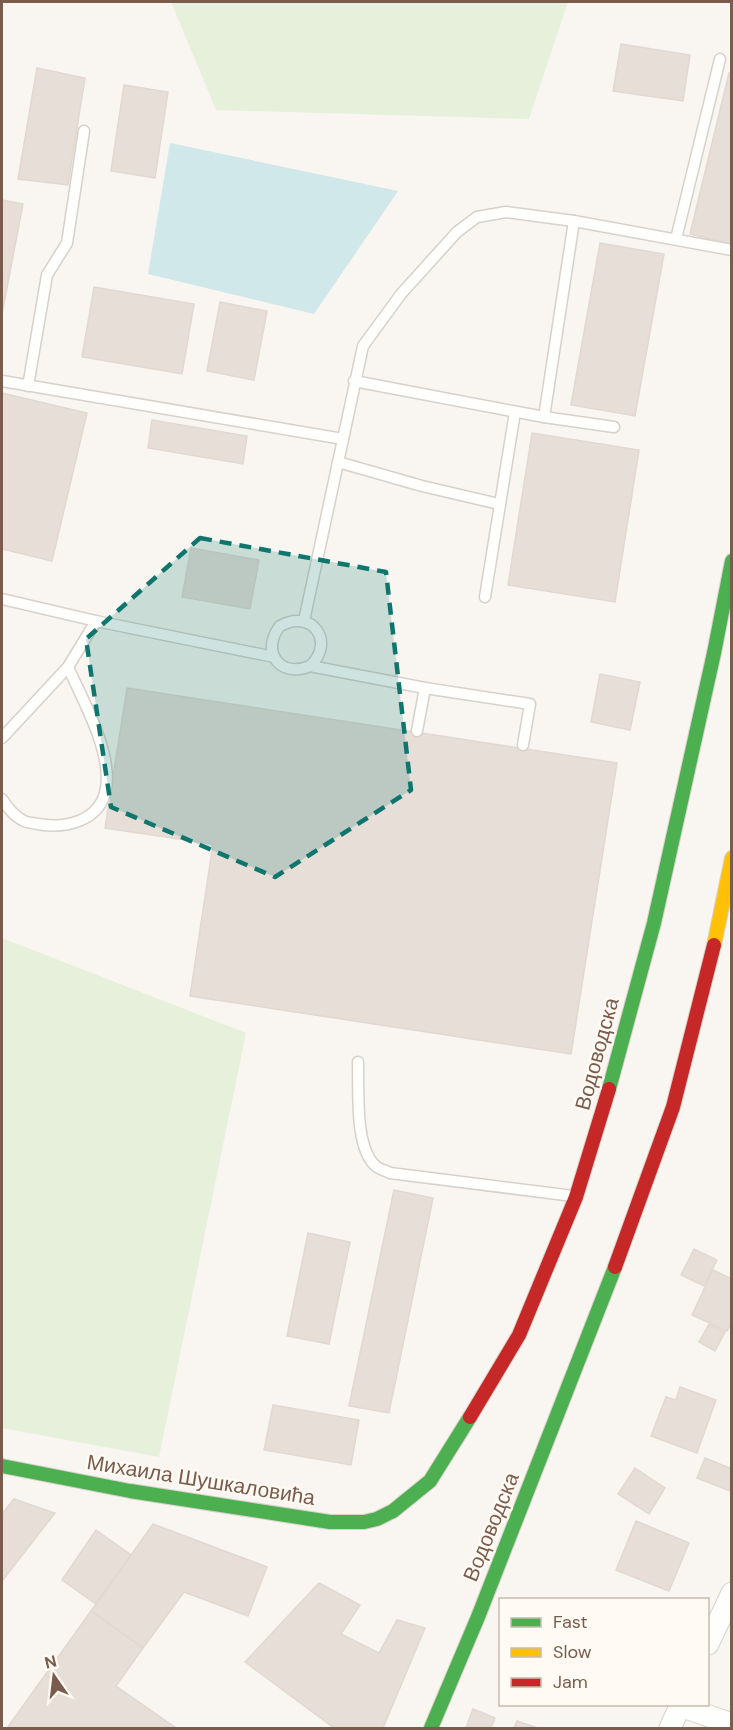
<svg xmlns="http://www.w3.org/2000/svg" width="733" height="1730" viewBox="0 0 733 1730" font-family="'DM Sans',sans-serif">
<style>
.green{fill:#e7f0db}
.water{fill:#d0e8ea}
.building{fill:#e6ded7;stroke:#e2d8d2;stroke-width:1.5}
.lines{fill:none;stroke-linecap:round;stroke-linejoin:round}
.lane-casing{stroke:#d7d1cb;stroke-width:13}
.street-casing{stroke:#d7d1cb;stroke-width:23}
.fast-casing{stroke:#d9d2cb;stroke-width:16}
.slow-casing{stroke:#d9d2cb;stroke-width:16}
.jam-casing{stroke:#d9d2cb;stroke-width:16}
.lane{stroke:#fefefd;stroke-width:10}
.street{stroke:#fefefd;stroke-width:21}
.fast{stroke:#4caf50;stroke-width:14}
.slow{stroke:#ffc107;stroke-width:14}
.jam{stroke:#c62828;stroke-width:14}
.marked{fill:#0f766e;fill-opacity:0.2;stroke:#0f766e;stroke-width:4.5;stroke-dasharray:12 8;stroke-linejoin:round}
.labels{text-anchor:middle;stroke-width:4.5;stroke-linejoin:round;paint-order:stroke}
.street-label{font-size:21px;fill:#7a5c4d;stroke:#fffaf3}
</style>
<rect width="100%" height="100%" fill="#f9f5f0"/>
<g class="green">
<polygon points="171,2 568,2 529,119 216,110"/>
<polygon points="2,938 246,1033 159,1457 2,1428"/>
</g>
<polygon class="water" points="170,143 398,191 314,314 148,274"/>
<g class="building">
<polygon points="621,44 690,55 683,101 613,91"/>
<polygon points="37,68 85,78 68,185 18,179"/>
<polygon points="729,73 732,74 731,244 690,234"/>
<polygon points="124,85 168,92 155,178 111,171"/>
<polygon points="2,200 23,204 2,314"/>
<polygon points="600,243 664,254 635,416 571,405"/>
<polygon points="94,287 194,304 182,374 82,357"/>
<polygon points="220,302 267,311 254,380 207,371"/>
<polygon points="2,393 87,413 52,561 2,549"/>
<polygon points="152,420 247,436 243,464 148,448"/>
<polygon points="532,433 639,450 615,602 508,585"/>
<polygon points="191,548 259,560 250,609 182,597"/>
<polygon points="600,674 640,682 630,730 591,722"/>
<polygon points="127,688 617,763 571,1054 190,996 213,844 105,828"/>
<polygon points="394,1190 433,1198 389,1413 349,1406"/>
<polygon points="308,1233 350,1242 329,1344 287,1336"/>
<polygon points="694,1249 717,1260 704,1286 681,1275"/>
<polygon points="713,1270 732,1279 732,1322 727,1331 692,1315"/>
<polygon points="709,1324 725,1332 715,1351 699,1342"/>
<polygon points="680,1387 716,1400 697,1453 651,1436 666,1397 676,1400"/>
<polygon points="273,1405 359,1420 351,1465 264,1450"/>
<polygon points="705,1458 732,1469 730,1491 697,1478"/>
<polygon points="635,1468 665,1488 649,1514 618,1494"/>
<polygon points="14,1499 55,1513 2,1581 2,1514"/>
<polygon points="636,1521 689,1543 669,1591 616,1570"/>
<polygon points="153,1524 267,1567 248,1616 184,1592 143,1648 91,1611"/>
<polygon points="96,1530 131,1555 96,1604 62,1580"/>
<polygon points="319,1583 360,1605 341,1634 379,1653 397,1620 425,1628 383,1728 334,1728 245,1662"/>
<polygon points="91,1611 143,1648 116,1686 176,1728 7,1728"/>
<polygon points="473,1709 495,1718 491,1728 466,1728"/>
<polygon points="517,1721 538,1728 514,1728"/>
</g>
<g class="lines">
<defs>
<g id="lane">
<polyline points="676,239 720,59"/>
<polyline points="2,381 343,439"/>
<polyline points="354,381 544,417 614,427"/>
<polyline points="28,386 47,275 67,243 84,131"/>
<polyline points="544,417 574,221"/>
<polyline points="338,462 422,486 499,504"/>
<polyline points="485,597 515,412"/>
<polyline points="2,599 96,621 274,657"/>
<polyline points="304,621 363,346 401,294 457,232 477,217 506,212 574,221 732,250"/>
<path d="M310 666C336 642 312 608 280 626 260 651 280 679 310 666L425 688 530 704 523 745"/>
<polyline points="417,731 425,688"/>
<polyline points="2,738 68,667 96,621"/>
<path d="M2 799C7 807 15 817 24 821 28 823 34 823 38 824 66 829 101 821 106 788 112 751 83 701 68 667"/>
<path d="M358 1062C359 1089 354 1150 377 1167 381 1170 387 1171 390 1173L573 1196"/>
</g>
<g id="street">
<polyline points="708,1644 732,1593"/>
<polyline points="680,1706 732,1724"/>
<polyline points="670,1728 681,1704"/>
</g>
<g id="fast">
<polyline points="609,1089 654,923 714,653 732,561"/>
<polyline points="2,1466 130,1491 330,1522 364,1522 377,1519 393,1511 430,1481 470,1417"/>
<polyline points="431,1728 478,1617 615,1267"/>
</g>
<polyline id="slow" points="714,945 732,858"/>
<g id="jam">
<polyline points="615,1267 673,1107 714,945"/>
<polyline points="470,1417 519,1335 576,1197 609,1089"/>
</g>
</defs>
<use href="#lane" class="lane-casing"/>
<use href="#street" class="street-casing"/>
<use href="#fast" class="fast-casing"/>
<use href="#slow" class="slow-casing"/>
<use href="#jam" class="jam-casing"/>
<use href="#lane" class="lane"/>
<use href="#street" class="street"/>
<use href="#fast" class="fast"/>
<use href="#slow" class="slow"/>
<use href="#jam" class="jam"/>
</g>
<path class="marked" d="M200 538 386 572 411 790 275 877 111 807 86 639Z"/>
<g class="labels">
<g class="street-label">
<text transform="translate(597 1054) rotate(-75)" y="7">Водоводска</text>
<text transform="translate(201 1480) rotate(9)" y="7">Михаила Шушкаловића</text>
<text transform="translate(491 1527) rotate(-68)" y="7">Водоводска</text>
</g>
</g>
<rect width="733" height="1730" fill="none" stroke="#7a5c4d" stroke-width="6"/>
<rect x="499" y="1598" width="210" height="108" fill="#fffaf3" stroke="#cabbb1" stroke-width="1.5"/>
<rect x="511" y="1618" width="30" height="9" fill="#4caf50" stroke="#cabbb1" stroke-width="1.5"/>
<text x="553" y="1628" font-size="18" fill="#7a5c4d">Fast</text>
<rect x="511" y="1648" width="30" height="9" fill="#ffc107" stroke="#cabbb1" stroke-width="1.5"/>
<text x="553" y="1658" font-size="18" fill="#7a5c4d">Slow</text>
<rect x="511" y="1678" width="30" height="9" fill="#c62828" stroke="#cabbb1" stroke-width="1.5"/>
<text x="553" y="1688" font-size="18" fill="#7a5c4d">Jam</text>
<g transform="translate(54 1676) rotate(346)" stroke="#fffaf3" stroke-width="4.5" paint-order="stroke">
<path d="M0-4.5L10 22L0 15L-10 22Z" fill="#7a5c4d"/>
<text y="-9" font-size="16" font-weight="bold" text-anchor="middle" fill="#7a5c4d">N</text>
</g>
</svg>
